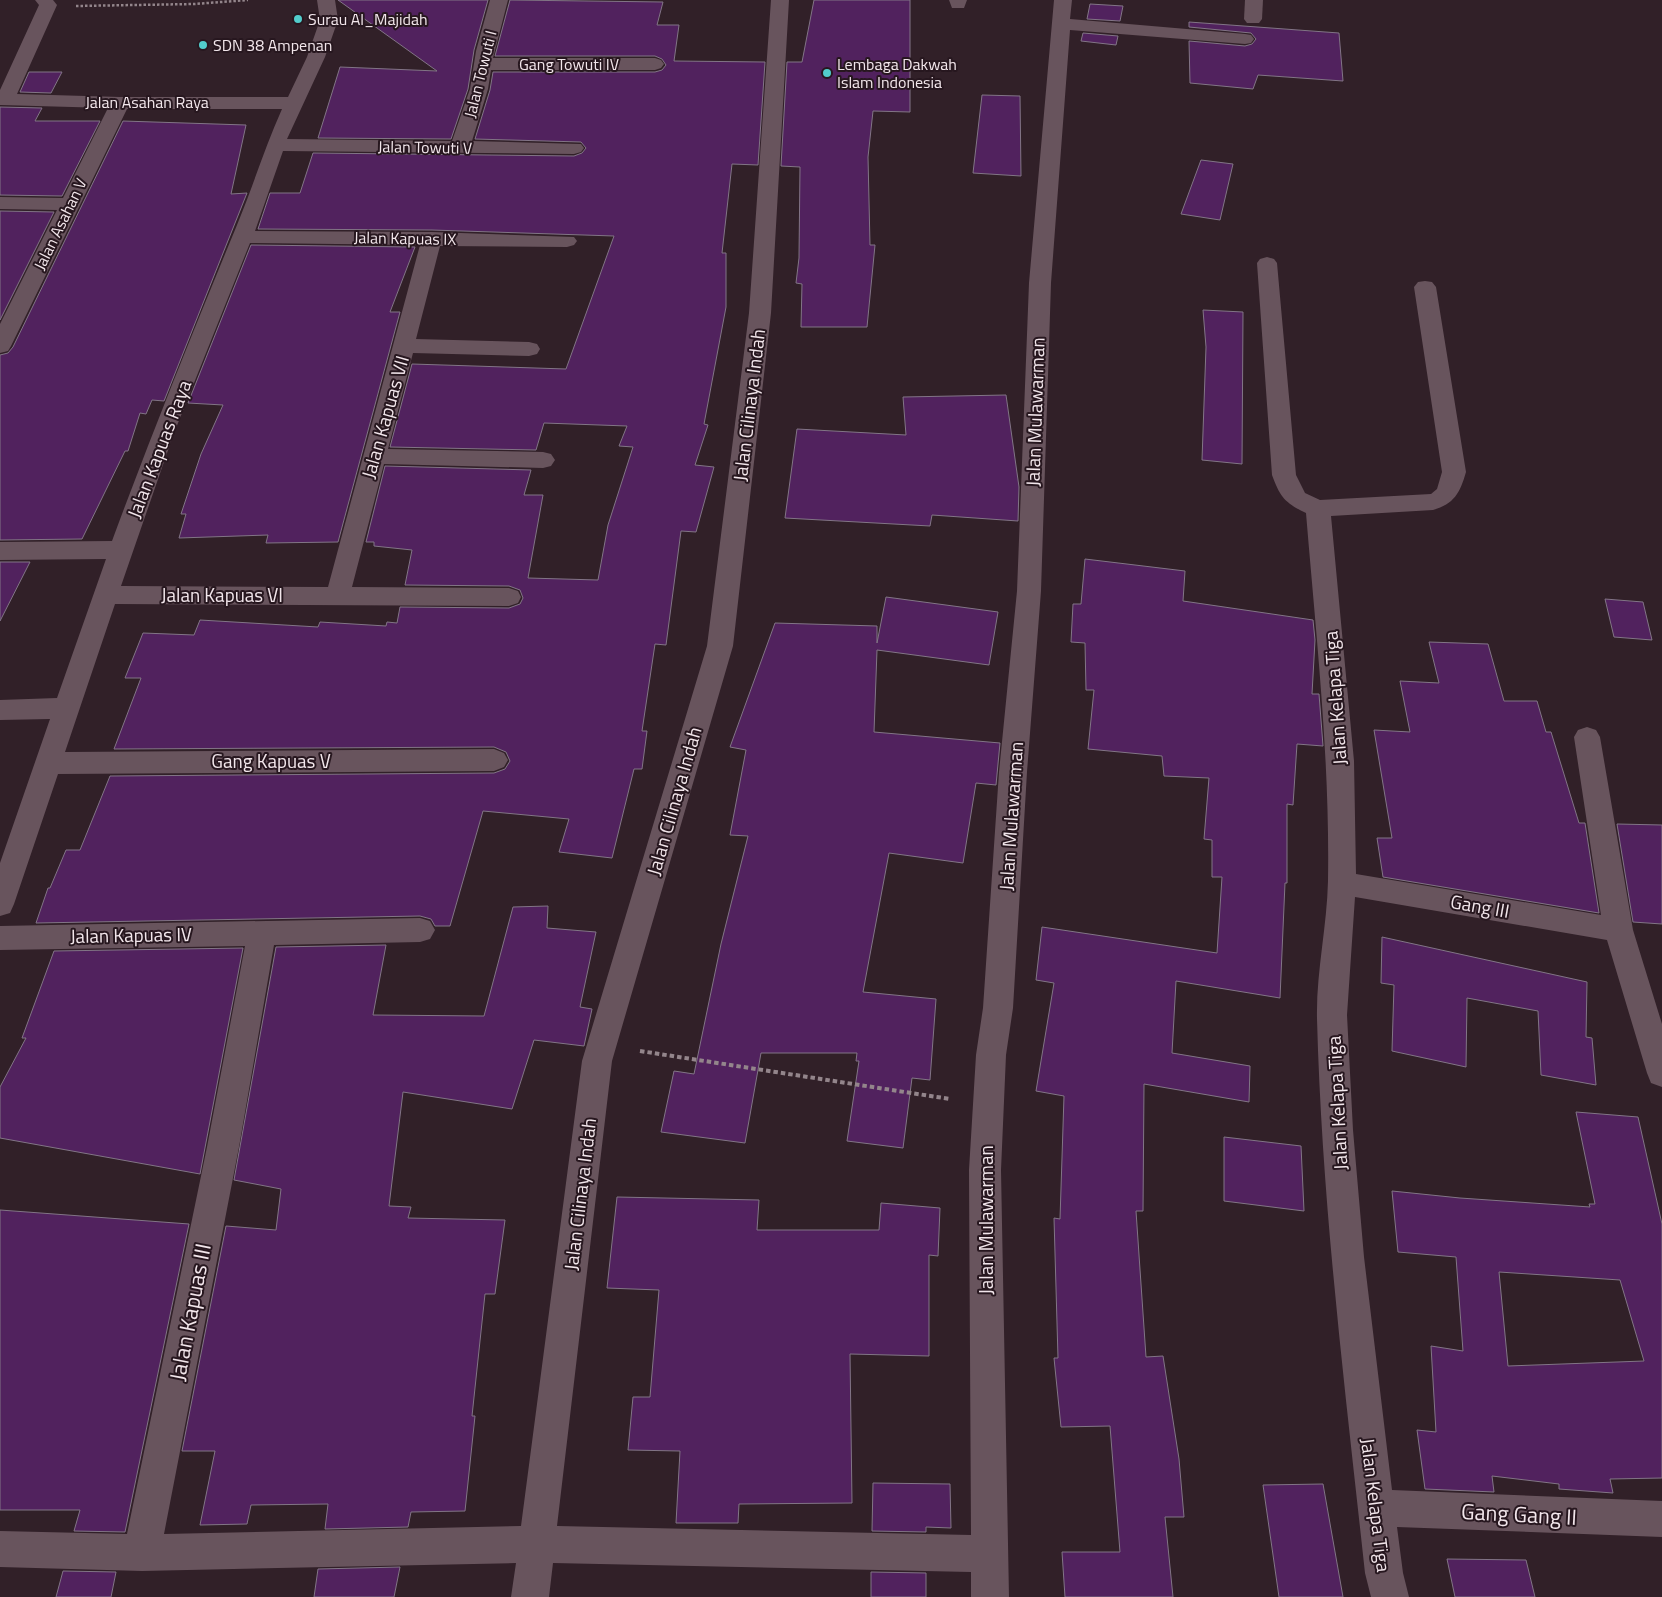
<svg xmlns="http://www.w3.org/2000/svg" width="1662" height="1597" viewBox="0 0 1662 1597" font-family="'Titillium Web',sans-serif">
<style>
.building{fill:#51225e;stroke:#827586;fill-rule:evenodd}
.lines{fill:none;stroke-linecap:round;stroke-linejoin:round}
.path-far1{stroke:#93858b;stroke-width:2.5;stroke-dasharray:2.5 2;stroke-linecap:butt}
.path{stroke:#93858b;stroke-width:4;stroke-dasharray:4.5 3;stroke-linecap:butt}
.minor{fill:#68545d;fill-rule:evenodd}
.poi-dot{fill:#52cdcc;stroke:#27171f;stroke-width:2}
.labels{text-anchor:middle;stroke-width:4;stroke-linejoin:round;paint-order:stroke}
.far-poi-label{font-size:16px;fill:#f2e6eb;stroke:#27171f;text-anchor:start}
.far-street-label{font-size:16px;fill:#f2e6eb;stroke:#27171f}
.street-label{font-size:19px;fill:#f2e6eb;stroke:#27171f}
.near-street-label{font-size:22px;fill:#f2e6eb;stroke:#27171f}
</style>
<rect width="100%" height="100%" fill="#312028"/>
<g class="building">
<polygon points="338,0 488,0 474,50 468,89 451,139 318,138 340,67 437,71"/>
<polygon points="510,0 663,2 657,25 679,25 674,61 765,62 758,165 732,164 722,253 726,253 726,307 704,424 708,425 695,465 714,467 696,532 681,531 666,645 655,644 642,731 647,731 642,769 634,769 612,858 559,852 569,819 483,811 450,926 435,926 431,919 420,916 36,923 48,888 50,888 66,850 80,850 110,776 494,773 505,769 510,761 506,752 494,747 114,749 141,678 125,678 143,633 194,635 200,620 318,627 320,622 386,626 387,622 397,623 400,607 509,608 520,604 523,598 520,590 509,586 405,585 412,550 374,546 374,542 366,542 385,466 531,470 524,495 543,495 528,578 598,580 608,525 633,447 619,446 627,426 544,423 536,450 390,447 412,364 566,369 614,236 432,230 258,229 270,193 300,193 313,153 574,156 582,153 586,148 581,142 475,139 490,90 493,72 655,72 662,70 666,65 662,59 655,56 495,56"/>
<polygon points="814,0 910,0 910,112 873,111 868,157 870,245 875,245 867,327 801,327 802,284 796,283 799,258 800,167 781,166 787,62 802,62"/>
<polygon points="1090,4 1123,6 1120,21 1087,19"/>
<polygon points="1189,22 1339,33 1343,81 1258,75 1253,89 1190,83 1189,41 1245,46 1252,44 1256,39 1251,33 1189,27"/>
<polygon points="1083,33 1118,36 1116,45 1081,41"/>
<polygon points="29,72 62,72 51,93 20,92"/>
<polygon points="982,95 1020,96 1021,176 973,173"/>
<polygon points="0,107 42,108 35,121 100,121 62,196 0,195"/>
<polygon points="123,121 246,125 231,194 247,193 164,401 152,400 146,414 140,413 128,451 125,451 82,539 0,540 0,355 8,353 13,347"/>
<polygon points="1201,160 1233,164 1220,220 1181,214"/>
<polygon points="0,211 54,212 0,320"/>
<polygon points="251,245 415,247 390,312 400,312 338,542 266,543 268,535 179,538 186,514 181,514 201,454 223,405 188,403"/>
<polygon points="1203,310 1243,312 1242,464 1202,460 1206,347"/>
<polygon points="1006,395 1019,487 1018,521 932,515 930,526 785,518 797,429 906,435 903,397"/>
<polygon points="1085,559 1185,571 1183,601 1313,620 1315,640 1312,694 1319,694 1323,746 1297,744 1293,805 1287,804 1287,883 1285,883 1280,998 1176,981 1172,1053 1250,1066 1249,1102 1144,1084 1143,1211 1136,1211 1146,1357 1163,1356 1179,1459 1184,1517 1165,1517 1173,1597 1065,1597 1062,1552 1120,1552 1110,1426 1061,1427 1054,1358 1058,1358 1054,1218 1060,1219 1064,1096 1036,1091 1054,983 1036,980 1042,927 1217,953 1222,877 1212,877 1212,840 1204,839 1209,778 1164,776 1162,756 1088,749 1094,690 1086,690 1085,643 1071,642 1073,604 1081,604"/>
<polygon points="0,562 30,562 0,621"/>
<polygon points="886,597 998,612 989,665 877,650 874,732 1000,743 996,785 976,783 963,863 889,853 863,992 936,999 930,1080 912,1078 903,1148 847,1141 859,1061 856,1061 857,1053 761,1053 745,1143 661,1132 674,1071 694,1074 721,944 748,836 730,835 746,750 730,747 775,623 877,626 877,643"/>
<polygon points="1605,599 1643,602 1652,640 1614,637"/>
<polygon points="1429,642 1488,644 1504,701 1537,701 1546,732 1551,732 1579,823 1585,823 1599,913 1383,877 1377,838 1392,838 1374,730 1410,732 1400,681 1439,683"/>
<polygon points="1617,824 1662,825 1662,924 1633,922"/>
<polygon points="548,906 547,928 596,932 580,1007 592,1009 584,1046 534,1040 512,1109 403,1092 389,1206 411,1207 408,1218 505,1220 495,1294 485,1294 472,1416 475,1416 465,1511 411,1512 408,1527 325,1529 328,1504 251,1505 247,1524 200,1525 215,1451 182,1451 226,1226 276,1230 281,1189 234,1180 276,947 386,945 373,1015 484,1016 513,907"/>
<polygon points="1382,937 1587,982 1586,1037 1592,1038 1596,1085 1541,1075 1538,1011 1467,998 1466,1067 1392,1051 1394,985 1381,983"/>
<polygon points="243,948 200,1174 0,1138 0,1087 26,1038 22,1038 54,951"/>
<path d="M1576 1112 1638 1117 1662 1224V1478L1610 1479 1613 1493 1559 1489V1484L1492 1476 1494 1492 1425 1489 1417 1430 1436 1432 1431 1346 1463 1351 1456 1257 1398 1252 1392 1191 1460 1198 1590 1207 1589 1204H1595ZM1499 1272 1620 1280 1644 1361 1508 1366Z"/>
<polygon points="1224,1137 1301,1146 1304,1211 1224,1201"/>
<polygon points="617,1197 759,1200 757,1230 879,1230 881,1203 940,1208 938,1256 929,1255 929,1356 850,1354 852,1503 739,1504 738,1523 676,1523 680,1451 628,1450 633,1397 650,1397 659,1290 607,1288"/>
<polygon points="0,1210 189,1224 125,1532 74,1531 80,1510 0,1510"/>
<polygon points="873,1483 950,1484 951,1528 926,1527 926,1532 872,1531"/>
<polygon points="1323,1484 1343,1597 1279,1597 1263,1485"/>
<polygon points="1447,1559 1526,1560 1535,1597 1455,1597"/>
<polygon points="400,1567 394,1597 314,1597 318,1569"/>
<polygon points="63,1571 116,1572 111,1597 56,1597"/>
<polygon points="871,1572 926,1573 926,1597 871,1597"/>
</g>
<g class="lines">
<polyline class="path-far1" points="76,6 194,4 248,0"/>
<polyline class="path" points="640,1051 950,1099"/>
<g class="minor">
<path d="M35 0H53L57 5 17 94 120 97H288L307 57 320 20 317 0H335L338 20 325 57 287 139 452 141 470 89 476 51 490 0H508L493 58H655L661 60 664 64 661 68 655 70H491L488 89 472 141 581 144 584 148 581 152 574 154 283 151 255 231 432 232 574 237 577 241 574 245 567 247 440 246 416 339 529 342 537 344 540 349 537 354 529 356 413 353 388 449 543 452 551 454 555 460 551 466 543 468 384 464 352 587 509 588 518 591 521 597 518 603 509 606 115 604 65 752 494 749 504 753 508 760 504 767 494 771 58 774 14 904 10 913 0 916V863L50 719 0 720V700L57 698 106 559 0 560V542L112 541C151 435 194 329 237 225 253 186 265 147 282 109H127L11 346 8 351 0 353V324L57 210 0 209V197L63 198 108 108 0 105V90L39 5ZM250 243 420 245 328 587 121 586 174 433Z"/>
<polygon points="771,0 789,0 771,313 733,646 612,1061 557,1526 971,1535 969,1170 976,1055 983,1008 999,772 1017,591 1029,283 1054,0 1072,0 1070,19 1245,34 1251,35 1254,39 1251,43 1245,44 1070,30 1051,283 1041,591 1027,772 1013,1008 1006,1055 1001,1170 1009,1597 971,1597 971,1572 553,1563 549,1597 511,1597 516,1563 142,1571 0,1567 0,1531 127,1534 207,1147 245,946 0,950 0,926 420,918 430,921 435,930 430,939 420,942 274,945 239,1147 164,1534 521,1526 582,1061 707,646 749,313"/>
<polygon points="949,0 967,0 964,8 952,8"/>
<polygon points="1245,0 1263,0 1262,19 1259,23 1247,23 1244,19"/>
<path d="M1267 257 1274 259 1277 263 1296 475 1305 493 1320 500 1431 494 1437 489 1442 472 1414 287 1418 282 1425 281 1432 282 1436 287 1466 472C1460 493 1454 504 1433 510L1331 516 1354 761 1356 874 1601 915 1574 737 1578 730 1587 727 1596 730 1600 737 1633 930 1662 1024V1087L1651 1083 1647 1073 1607 940 1355 897 1347 1015 1353 1130 1364 1257 1392 1490 1662 1501V1537L1397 1527 1403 1573 1409 1597H1371L1365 1573C1345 1389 1322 1205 1317 1019 1316 973 1327 927 1328 881 1330 758 1316 635 1306 513 1285 503 1280 497 1272 475L1257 263 1260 259Z"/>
</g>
</g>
<g class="poi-dot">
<circle cx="298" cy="19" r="5"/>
<circle cx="203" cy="45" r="5"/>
<circle cx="827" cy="73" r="5"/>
</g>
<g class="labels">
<g class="far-poi-label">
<text x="308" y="25">Surau Al_Majidah</text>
<text x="213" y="51">SDN 38 Ampenan</text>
<text x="837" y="70">Lembaga Dakwah<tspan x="837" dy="18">Islam Indonesia</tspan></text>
</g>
<g class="far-street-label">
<text x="569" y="70">Gang Towuti IV</text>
<text transform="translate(480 74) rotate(-76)" y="6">Jalan Towuti I</text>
<text x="147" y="108">Jalan Asahan Raya</text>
<text transform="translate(425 147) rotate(1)" y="6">Jalan Towuti V</text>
<text transform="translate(60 224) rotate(-64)" y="6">Jalan Asahan V</text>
<text transform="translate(405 238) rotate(1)" y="6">Jalan Kapuas IX</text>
</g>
<g class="street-label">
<text transform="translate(749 405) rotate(-83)" y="7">Jalan Cilinaya Indah</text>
<text transform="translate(1035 412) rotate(-88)" y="7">Jalan Mulawarman</text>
<text transform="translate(385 417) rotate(-74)" y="7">Jalan Kapuas VII</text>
<text transform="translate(159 449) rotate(-69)" y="7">Jalan Kapuas Raya</text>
<text x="222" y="602">Jalan Kapuas VI</text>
<text transform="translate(1335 698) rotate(-94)" y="7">Jalan Kelapa Tiga</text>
<text x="271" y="768">Gang Kapuas V</text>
<text transform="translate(674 801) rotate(-74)" y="7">Jalan Cilinaya Indah</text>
<text transform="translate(1011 816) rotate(-86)" y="7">Jalan Mulawarman</text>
<text transform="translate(1480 906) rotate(10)" y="7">Gang III</text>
<text transform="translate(131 935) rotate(-1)" y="7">Jalan Kapuas IV</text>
<text transform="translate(1337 1103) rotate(-93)" y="7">Jalan Kelapa Tiga</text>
<text transform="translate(580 1194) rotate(-83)" y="7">Jalan Cilinaya Indah</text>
<text transform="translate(986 1220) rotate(-90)" y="7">Jalan Mulawarman</text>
<text transform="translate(1376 1505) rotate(83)" y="7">Jalan Kelapa Tiga</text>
</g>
<g class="near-street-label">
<text transform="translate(190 1312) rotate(-79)" y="8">Jalan Kapuas III</text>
<text transform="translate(1519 1514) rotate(3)" y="8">Gang Gang II</text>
</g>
</g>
</svg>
